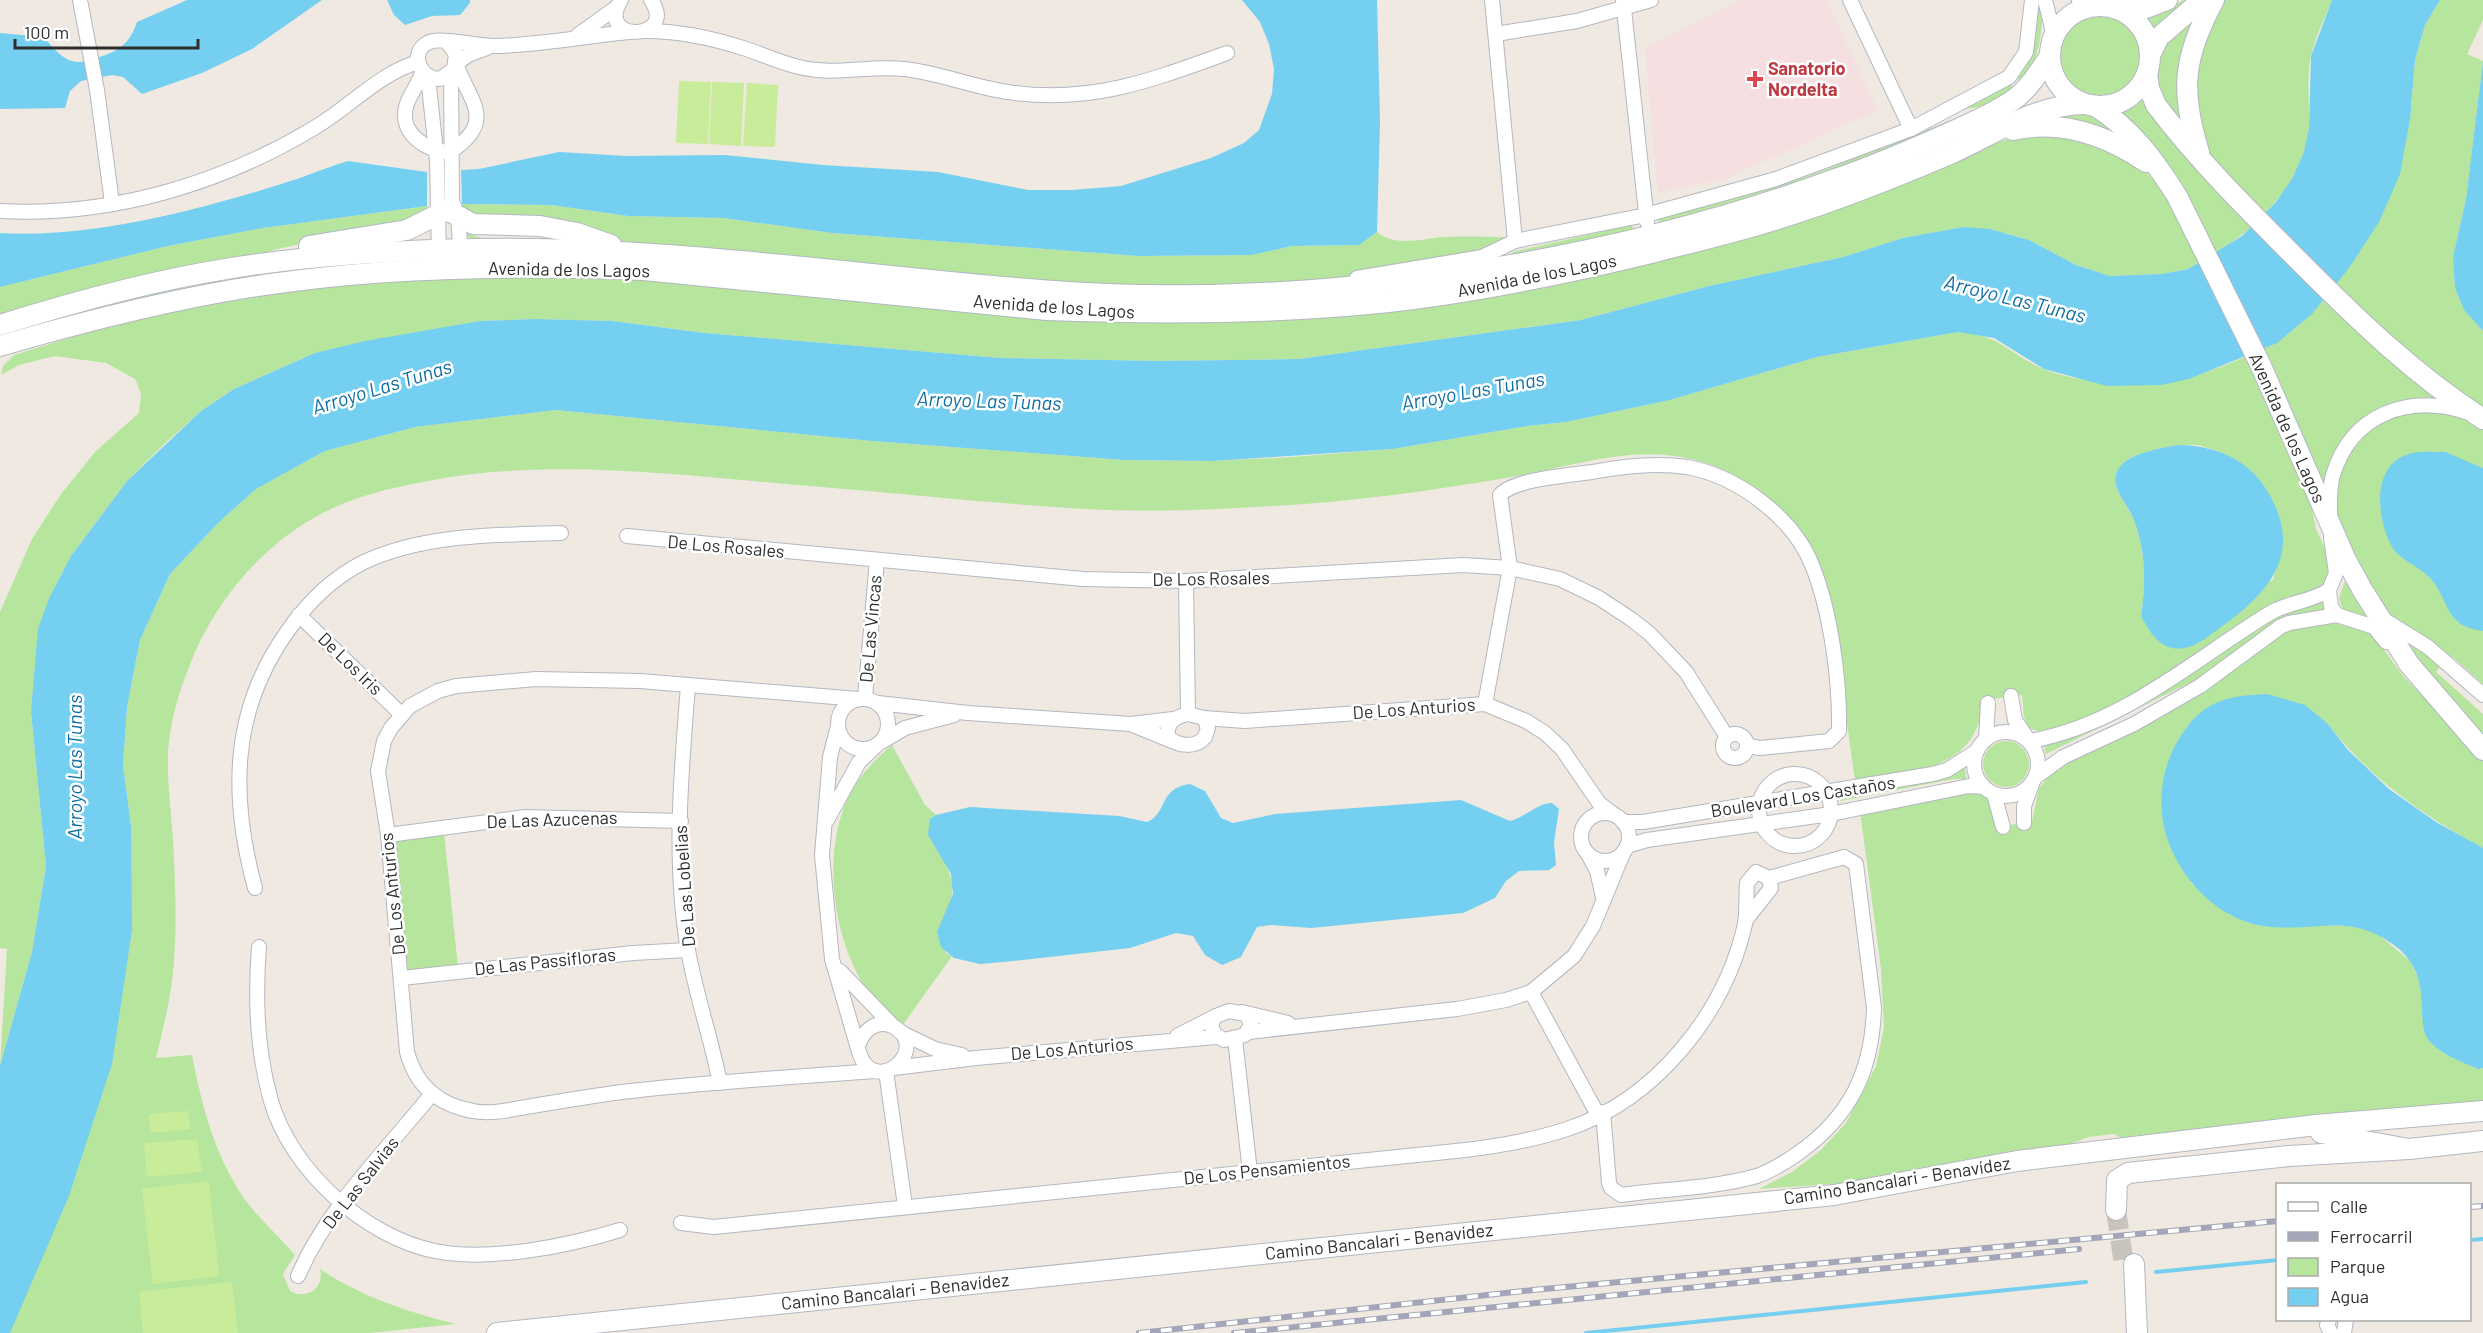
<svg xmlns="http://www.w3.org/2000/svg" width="2483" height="1333" viewBox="0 0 2483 1333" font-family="Barlow,sans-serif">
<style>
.medical{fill:#f5dfe0}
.green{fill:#b6e59e;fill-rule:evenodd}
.pitch{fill:#c9ec9a}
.water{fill:#75cff0}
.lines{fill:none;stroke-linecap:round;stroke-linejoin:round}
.stream{stroke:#75cff0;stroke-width:4}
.secondary-tunnel{stroke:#c8c4bd;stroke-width:20;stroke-dasharray:20 10;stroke-linecap:butt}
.street-casing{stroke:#b4b7c1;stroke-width:16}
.secondary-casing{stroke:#b4b7c1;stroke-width:22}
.street{stroke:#fff;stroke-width:14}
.secondary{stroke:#fff;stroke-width:20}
.rail-casing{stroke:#a3a6b8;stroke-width:6}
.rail{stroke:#fff;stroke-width:4;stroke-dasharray:11;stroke-linecap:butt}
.health-dot{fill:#e0444e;stroke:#fff;stroke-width:2}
.labels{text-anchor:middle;stroke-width:5;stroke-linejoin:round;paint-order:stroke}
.health-label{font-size:18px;font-weight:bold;fill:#be3a42;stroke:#fff;text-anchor:start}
.street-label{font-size:18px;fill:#2e2e2e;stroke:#fff}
.water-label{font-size:20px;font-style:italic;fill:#0d6fa3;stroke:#fff}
</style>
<rect width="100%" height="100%" fill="#efe9e1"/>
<polygon class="medical" points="1742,0 1826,0 1878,110 1725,179 1658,192 1645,48"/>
<g class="green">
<path d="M2038 0 2043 3C2042 33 2040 58 2023 83L2016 77 2031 53Z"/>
<polygon points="2185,0 2196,0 2156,31 2146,16"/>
<path d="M2224 0H2332C2325 18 2315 37 2311 56 2306 79 2310 103 2309 125 2308 159 2287 192 2264 214 2249 199 2219 174 2209 157 2186 117 2194 36 2224 0Z"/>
<polygon points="2440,0 2483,0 2483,20 2467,54 2483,61 2466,199 2453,257 2455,288 2464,310 2483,331 2483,409 2420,365 2336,285 2410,120 2415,60 2425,25"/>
<polygon points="2203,9 2190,131 2160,97 2155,71 2163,46"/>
<circle cx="2099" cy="56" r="44"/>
<polygon points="2009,83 2018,91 1989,105 1960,110"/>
<polygon points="2144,97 2211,186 2251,228 2214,255 2119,113 2136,104"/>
<polygon points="2076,112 2102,120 2125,139 2030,121"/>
<polygon points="1965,118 1815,180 1660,224 1658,218 1811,175 1949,121"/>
<polygon points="2034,131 2104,145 2144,170 2169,197 2200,261 2188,269 2162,274 2110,276 2076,265 2029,240 2009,234 1963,227 1903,238 1843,257 1709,286 1581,320 1299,359 1157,361 1000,358 705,333 612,321 536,319 480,321 315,353 234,389 201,411 163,445 127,481 71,556 50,596 31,712 46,866 32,952 0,1066 7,949 0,948 0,612 32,539 61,494 96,451 139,413 141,393 135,379 106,363 55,356 19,365 1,375 3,366 14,355 134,318 264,293 425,276 604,275 990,310 1523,289"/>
<path d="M462 204 551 205 628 216 723 218 832 233 1138 256 1252 255 1292 246 1359 245 1377 232C1396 248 1423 238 1445 237 1465 236 1486 237 1506 237L1495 249 1443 259 1378 267 1337 280 1185 287 1079 284 963 274 619 241 482 222 462 211Z"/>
<polygon points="427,206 428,217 277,249 230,264 0,318 0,287 168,246 263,228"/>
<polygon points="1632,225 1634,231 1501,259 1516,251"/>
<polygon points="465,233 482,238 543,238 574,243 479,241 465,236"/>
<polygon points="356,261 375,262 0,338 0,335 99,304 238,277"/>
<path d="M2324 298 2441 401C2415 394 2377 401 2360 424 2346 443 2337 469 2326 490L2260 350C2286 339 2307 320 2324 298Z"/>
<path d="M1958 332C2000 335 2007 352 2041 368 2060 376 2079 379 2099 382 2157 390 2194 379 2247 356L2311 504 2316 529 2333 566 2326 588 2129 698 2059 729 2040 732 2029 728 2024 717 2022 695 1985 700C1982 709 1981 718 1977 727 1960 773 1896 773 1855 781L1829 593C1800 504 1726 447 1630 455 1586 459 1544 472 1500 479 1435 490 1370 499 1304 504 1232 509 1157 513 1085 509 997 504 909 494 822 487 691 477 559 456 428 481 396 487 363 494 333 508 267 538 214 600 189 667 178 694 170 723 168 752 167 781 171 810 173 840 175 879 177 921 174 960 172 993 164 1026 156 1058L192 1055C202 1106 214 1153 243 1197 258 1218 278 1235 295 1255L283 1274 290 1291C306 1300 325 1289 320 1269 364 1298 405 1311 456 1324L369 1333H10L18 1309 131 826 123 765 127 707 140 640 170 574 218 523 256 489 325 451 415 427 556 410 872 441 1124 460 1213 461 1293 457 1393 449 1527 426 1566 422 1670 400 1817 357ZM2177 445H2198L2218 451 2283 540 2273 580 2141 616C2146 583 2146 553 2134 520 2129 507 2111 489 2116 474 2123 453 2159 449 2177 445Z"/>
<polygon points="2414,409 2460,413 2483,426 2483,684 2455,659 2392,617 2381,606 2340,527 2334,494 2343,463 2358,440 2370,429 2384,419"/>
<polygon points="2346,578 2373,621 2343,610 2339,598"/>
<polygon points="2324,602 2328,611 2287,618 2195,680 2046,754 2044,745 2100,723 2151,698 2285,612"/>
<path d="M2349 623 2364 627 2374 636 2403 676 2483 759V848C2421 814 2372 780 2328 724L2191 883 2229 914 2249 923 2349 926 2365 928 2378 934 2411 962 2421 984 2429 1041 2445 1054 2478 1069 2483 1068V1105L2127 1141 2114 1134 2088 1137 2061 1148 1967 1159 1861 1182 1759 1189 1792 1172 1821 1150 1846 1123 1876 1066 1884 1028 1881 969 1860 811C1883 806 1960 786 1978 793 1993 799 1996 813 1999 827L2032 821 2039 788 2058 765 2283 632 2313 624Z"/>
<polygon points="2403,639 2441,665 2436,672 2483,714 2483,738 2434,683"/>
<circle cx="2006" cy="764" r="23"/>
<path d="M892 745 925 805 936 815 930 819 953 884 951 901 941 925 946 953 952 956 902 1026C840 985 819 877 843 810 852 783 871 763 892 745Z"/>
<polygon points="1965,764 1966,779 1953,779 1840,801 1839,796"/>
<polygon points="444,833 458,967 407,973 392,839"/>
</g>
<g class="pitch">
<polygon points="679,81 711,82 708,144 676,143"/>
<polygon points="712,82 744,83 741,146 709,144"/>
<polygon points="747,83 778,85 775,147 743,146"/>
<polygon points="189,1111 190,1129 151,1133 149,1114"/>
<polygon points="197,1139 202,1172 147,1177 144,1143"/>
<polygon points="209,1181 219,1276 153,1284 142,1189"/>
<polygon points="232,1282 238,1333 143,1333 139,1292"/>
</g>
<g class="water">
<path d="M187 0H322L252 49 202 73 142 94 123 77 112 75 81 81 70 91 65 108 0 109V33L44 37C52 47 64 62 78 62 82 62 88 60 92 59 116 53 129 46 137 22Z"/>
<polygon points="387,0 470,0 470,3 460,15 432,16 405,25 394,15"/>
<polygon points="1242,0 1377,0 1380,121 1377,232 1359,245 1292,246 1252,255 1138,256 832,233 723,218 628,216 551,205 462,204 461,170 479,169 559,152 627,156 725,155 823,165 938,172 1028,190 1072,190 1121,186 1211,158 1244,143 1259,130 1272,94 1274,69 1269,44 1260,22"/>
<polygon points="2332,0 2440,0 2425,25 2415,60 2410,120 2400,174 2379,222 2349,268 2312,314 2277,343 2189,379 2161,385 2107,386 2044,369 1994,338 1958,332 1817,357 1670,400 1566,422 1527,426 1393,449 1213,461 1124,460 872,441 556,410 415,427 325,451 256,489 218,523 170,574 140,640 127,707 123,765 131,826 132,930 112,1064 69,1196 10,1333 0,1333 0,1066 32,952 46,866 31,712 38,629 50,596 71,556 127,481 201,411 234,389 315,353 365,341 480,321 536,319 612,321 705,333 1000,358 1157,361 1299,359 1581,320 1709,286 1843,257 1903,238 1963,227 1990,229 2029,240 2076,265 2110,276 2162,274 2188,269 2242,236 2276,202 2293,177 2304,152 2309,128 2311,56"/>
<polygon points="2483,61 2483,331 2464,310 2455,288 2453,257 2466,199"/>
<path d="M348 161 427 172V206L263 228 168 246 0 287V233C94 239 211 207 300 178 316 172 331 166 348 161Z"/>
<path d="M2177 445C2211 445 2245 457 2264 486 2307 551 2271 592 2217 630 2205 639 2189 652 2172 648 2157 645 2148 629 2141 616 2146 582 2146 553 2134 520 2129 506 2111 489 2116 474 2123 453 2159 449 2177 445Z"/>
<path d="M2445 452 2483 468V631C2444 626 2451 603 2431 579 2419 565 2398 561 2390 543 2376 514 2372 462 2412 453 2422 451 2434 452 2445 452Z"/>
<path d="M2267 694 2305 705 2328 724 2348 750 2389 789 2436 822 2483 848V1068L2478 1069C2462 1062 2443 1055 2431 1043 2411 1022 2438 978 2394 945 2350 913 2321 931 2272 927 2223 924 2182 883 2167 838 2156 804 2161 765 2182 734 2205 700 2227 696 2267 694Z"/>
<path d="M1190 784 1205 791 1221 818 1233 823 1275 814 1461 800 1510 821C1525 817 1538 803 1552 803L1559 809 1554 843 1556 865 1549 870 1519 871 1506 881 1495 898 1463 913 1311 928 1271 925 1257 927 1241 957 1222 965 1205 955 1193 936 1176 933 1130 948 1013 961 980 964 954 958 941 947 937 932 953 894 951 874 928 835 930 819 936 815 970 807 1119 816 1147 822C1168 814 1158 788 1190 784Z"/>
</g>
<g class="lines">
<g class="stream">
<polyline points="2470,1240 2483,1239"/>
<polyline points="2156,1272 2278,1260"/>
<polyline points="1586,1333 2086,1282"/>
</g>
<polyline class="secondary-tunnel" points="2116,1210 2124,1265"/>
<defs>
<g id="street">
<polyline points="80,0 97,90 112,203"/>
<path d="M621 0C594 44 679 41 651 0"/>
<polyline points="1492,0 1515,241"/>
<polyline points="1623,0 1647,222"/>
<polyline points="1850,0 1911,129"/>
<polyline points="2045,0 2054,36"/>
<polyline points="2079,0 2094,6"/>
<path d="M645 31C678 31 712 38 743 48 762 54 780 63 799 67 833 76 870 65 904 69 942 73 977 89 1015 93 1094 103 1155 79 1227 53"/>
<polyline points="1496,34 1577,21 1651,0"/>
<polyline points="578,35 617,7"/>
<path d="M447 42 456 54 454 69 440 79C417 79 408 47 433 41 444 38 481 46 496 46 541 45 585 36 629 32"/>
<path d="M422 72C419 85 409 94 406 107 399 134 428 152 450 152 497 121 470 102 456 64L468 55 487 48"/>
<polyline points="451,73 452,201 458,217 461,257"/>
<polyline points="428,77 437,161 439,258"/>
<path d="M0 211C110 217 221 184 314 128 350 107 378 74 418 62"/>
<polyline points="1357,278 1482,257 1515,241 1646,215 1776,179 1911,129 2009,77 2026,52 2032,0"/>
<path d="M2330 516C2330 503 2329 488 2333 475 2352 413 2409 394 2466 412"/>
<polyline points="627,536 1083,579 1186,581 1463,565 1510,568 1560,579 1599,598 1631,619 1650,634 1686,672 1727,737"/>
<polyline points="2331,538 2336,573 2329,590 2331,607 2337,615 2374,627 2386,642"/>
<polyline points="1186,581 1188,714"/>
<polyline points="299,615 401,714"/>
<polyline points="2383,619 2428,647 2483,695"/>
<path d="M688 686C681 773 673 863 688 950 696 995 711 1038 720 1083"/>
<polyline points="2011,696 2015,720 2027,738"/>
<polyline points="865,698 877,560"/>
<circle cx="863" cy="724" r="25"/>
<path d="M858 699 640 681 536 679 456 686 438 691 410 706 391 728 384 741 378 771 388 835 407 1052C416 1086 439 1105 473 1111 492 1115 513 1109 532 1106 562 1101 592 1096 622 1092 706 1082 792 1077 876 1071"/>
<polyline points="878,703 968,713 1131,724 1173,719"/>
<path d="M1485 704 1510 568 1500 495C1514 479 1570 475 1592 472 1623 466 1655 462 1687 467 1737 476 1793 517 1812 565 1831 612 1840 681 1839 731L1829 741 1760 748 1748 746"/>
<path d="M1188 714 1204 718 1208 728 1205 737C1196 748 1178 747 1168 737 1166 722 1175 717 1188 714Z"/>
<polyline points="1204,718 1245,721 1485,704 1526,721 1545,733 1562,749 1599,803 1613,814"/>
<polyline points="1133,725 1172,741"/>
<path d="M838 726 830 757 822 855 832 959 859 1052C874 1100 932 1048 894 1027 878 1018 863 1030 858 1046"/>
<circle cx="2006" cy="764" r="32"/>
<circle cx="1735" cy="746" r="12"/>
<polyline points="1986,739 1988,703"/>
<polyline points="883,741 905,728 954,715"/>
<path d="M2030 741C2122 725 2193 660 2270 613 2288 602 2311 602 2329 590"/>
<circle cx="1795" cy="810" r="36"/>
<polyline points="2037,776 2063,757 2134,724 2200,686 2280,627 2289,623 2337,615"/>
<polyline points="1994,794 2003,827"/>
<circle cx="1605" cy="837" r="24"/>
<polyline points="827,820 859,762 876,746"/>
<polyline points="1623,822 1643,822 1933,774 1947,770 1977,751"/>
<polyline points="2024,823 2024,806 2032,784"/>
<polyline points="388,835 525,817 681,821"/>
<polyline points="1627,846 1647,840 1831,814 1969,786 1984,787"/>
<polyline points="1588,854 1597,871 1603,897"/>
<path d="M255 888C230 796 231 711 287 632 307 603 332 578 364 562 424 534 496 535 561 533"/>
<path d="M259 947C255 998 257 1052 271 1101 291 1170 365 1237 435 1251 489 1262 568 1246 620 1230"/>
<polyline points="840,971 893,1026"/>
<polyline points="402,978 633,953 688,950"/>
<polyline points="1531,992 1598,1115"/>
<polygon points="1229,1011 1246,1014 1251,1024 1245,1035 1224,1040 1214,1034 1211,1023 1216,1016"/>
<polyline points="1242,1012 1288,1023"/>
<polyline points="900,1032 935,1049 962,1055"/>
<polyline points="1248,1032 1457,1009 1506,1000 1531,992 1574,956 1593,926 1624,851"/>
<polyline points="1177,1036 1216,1016"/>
<polyline points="1235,1039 1250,1172"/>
<polyline points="894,1068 976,1058 1216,1037"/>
<polyline points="886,1071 905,1206"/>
<path d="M1603 1112 1609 1183 1611 1188 1621 1195C1666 1189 1714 1188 1757 1176 1771 1171 1784 1163 1797 1154 1850 1117 1872 1072 1874 1008L1856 864 1844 857 1769 878"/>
<path d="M681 1223 714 1227 1456 1151C1494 1147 1531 1141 1567 1129 1656 1100 1725 1013 1745 924 1747 911 1746 896 1747 883L1756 872 1769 878 1771 888 1745 921"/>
<path d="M298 1276C327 1208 385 1152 431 1095"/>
<polyline points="2329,1320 2327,1325 2331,1333"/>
<polyline points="2344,1333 2346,1320"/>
</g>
<g id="secondary">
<circle cx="2100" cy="56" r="50"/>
<polyline points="2121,10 2146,8 2167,0"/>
<polyline points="2150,55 2159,37 2202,0"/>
<path d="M2147 73 2149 88 2156 105C2200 163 2252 214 2304 266 2360 322 2415 375 2483 419"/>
<path d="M2095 106C2131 128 2155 161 2177 196L2262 368 2346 560 2363 591 2409 664 2483 750"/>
<path d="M2013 130C2062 119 2106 135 2146 162"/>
<path d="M2199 152C2180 91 2183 57 2214 0"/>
<polyline points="309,246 407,230 447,210 473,224 540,226 577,233 611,245"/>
<path d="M0 325C74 302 150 281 226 269 310 255 395 250 480 249 668 246 853 275 1040 290 1296 311 1591 268 1833 180 1876 165 1918 147 1960 128 1979 119 1999 111 2016 98 2030 87 2039 72 2049 57"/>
<path d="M0 346C89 320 179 297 271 284 394 266 520 265 644 270L1047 310C1155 314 1262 314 1369 304 1465 295 1561 275 1655 252 1698 241 1742 231 1784 217 1841 199 1896 177 1950 154 1995 134 2034 105 2084 104"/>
<polyline points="2321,1133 2409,1149 2483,1141"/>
<polyline points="2116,1210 2117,1180 2128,1173 2289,1156 2409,1149"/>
<polyline points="2134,1264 2137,1333"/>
<polyline points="497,1333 1834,1195 2017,1161 2316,1125 2483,1111"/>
</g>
</defs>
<use href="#street" class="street-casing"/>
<use href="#secondary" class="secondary-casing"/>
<use href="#street" class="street"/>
<use href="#secondary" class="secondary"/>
<defs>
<g id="rail">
<polyline points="2470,1207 2483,1206"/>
<polyline points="1139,1333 1533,1290 2278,1221"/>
<polyline points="1234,1333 2079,1249"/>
</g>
</defs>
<use href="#rail" class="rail-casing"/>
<use href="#rail" class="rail"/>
</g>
<path class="health-dot" d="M1752 70h6v6h6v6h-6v6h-6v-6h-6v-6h6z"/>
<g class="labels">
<g class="health-label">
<text x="1768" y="75">Sanatorio<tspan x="1768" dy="21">Nordelta</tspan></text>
</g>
<g class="street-label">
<text transform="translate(569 270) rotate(1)" y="6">Avenida de los Lagos</text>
<text transform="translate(1537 276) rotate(-11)" y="6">Avenida de los Lagos</text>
<text transform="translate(1054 307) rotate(4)" y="6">Avenida de los Lagos</text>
<text transform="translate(2287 428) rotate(66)" y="6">Avenida de los Lagos</text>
<text transform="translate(726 547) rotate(5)" y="6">De Los Rosales</text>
<text transform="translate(1211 579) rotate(-1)" y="6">De Los Rosales</text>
<text transform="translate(871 629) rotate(-85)" y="6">De Las Vincas</text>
<text transform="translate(350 664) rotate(44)" y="6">De Los Iris</text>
<text transform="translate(1414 709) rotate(-4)" y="6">De Los Anturios</text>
<text transform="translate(1803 797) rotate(-9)" y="6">Boulevard Los Castaños</text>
<text transform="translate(552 820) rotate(-2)" y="6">De Las Azucenas</text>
<text transform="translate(685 886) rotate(-94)" y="6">De Las Lobelias</text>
<text transform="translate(393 894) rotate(-96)" y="6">De Los Anturios</text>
<text transform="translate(545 962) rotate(-6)" y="6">De Las Passifloras</text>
<text transform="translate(1072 1049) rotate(-5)" y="6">De Los Anturios</text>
<text transform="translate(1267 1170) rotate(-6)" y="6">De Los Pensamientos</text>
<text transform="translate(1897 1181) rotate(-9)" y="6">Camino Bancalari - Benavídez</text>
<text transform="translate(361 1183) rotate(-52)" y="6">De Las Salvias</text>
<text transform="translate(1379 1242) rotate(-6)" y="6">Camino Bancalari - Benavídez</text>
<text transform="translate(895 1292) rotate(-6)" y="6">Camino Bancalari - Benavídez</text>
</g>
<g class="water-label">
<text transform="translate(2015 299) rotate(14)" y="7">Arroyo Las Tunas</text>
<text transform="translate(382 387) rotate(-17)" y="7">Arroyo Las Tunas</text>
<text transform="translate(1473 391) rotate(-10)" y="7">Arroyo Las Tunas</text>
<text transform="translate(989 401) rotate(2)" y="7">Arroyo Las Tunas</text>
<text transform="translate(75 767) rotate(-90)" y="7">Arroyo Las Tunas</text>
</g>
</g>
<rect x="2276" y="1183" width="195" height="138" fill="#ffffff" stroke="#ababab" stroke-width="1.5"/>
<rect x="2288" y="1202" width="30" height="9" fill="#ffffff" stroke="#ababab" stroke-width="1.5"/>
<text x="2330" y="1213" font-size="18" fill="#2e2e2e">Calle</text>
<rect x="2288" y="1232" width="30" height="9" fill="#a3a6b8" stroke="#ababab" stroke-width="1.5"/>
<text x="2330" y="1243" font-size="18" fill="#2e2e2e">Ferrocarril</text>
<rect x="2288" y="1258" width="30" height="18" fill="#b6e59e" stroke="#ababab" stroke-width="1.5"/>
<text x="2330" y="1273" font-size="18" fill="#2e2e2e">Parque</text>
<rect x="2288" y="1288" width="30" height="18" fill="#75cff0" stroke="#ababab" stroke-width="1.5"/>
<text x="2330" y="1303" font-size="18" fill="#2e2e2e">Agua</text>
<path d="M15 39v9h183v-9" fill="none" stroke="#2e2e2e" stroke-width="3"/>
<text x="24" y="39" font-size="18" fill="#2e2e2e" stroke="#ffffff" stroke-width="4.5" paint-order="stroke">100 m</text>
</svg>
